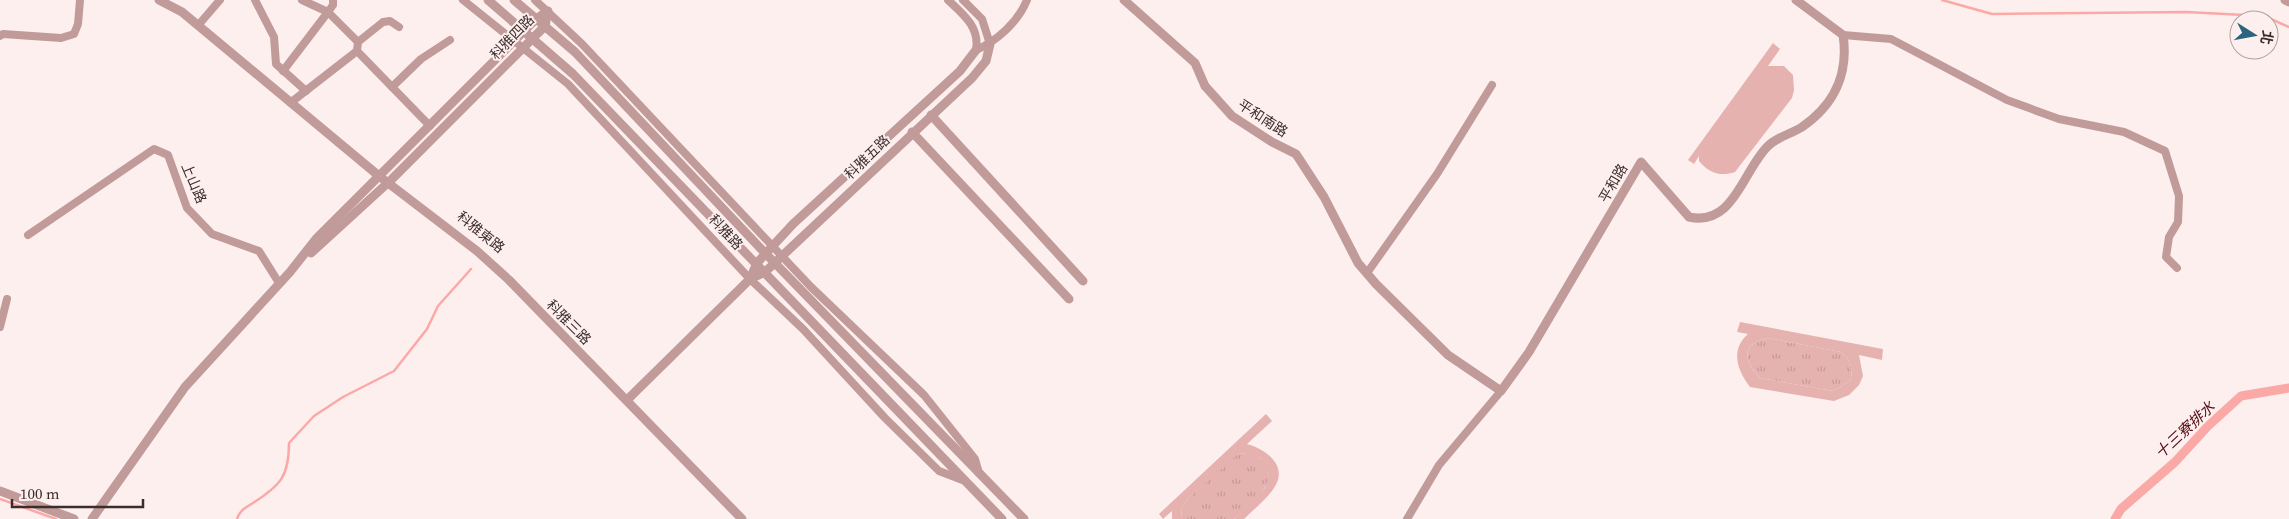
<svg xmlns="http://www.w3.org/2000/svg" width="2289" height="519" viewBox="0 0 2289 519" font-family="'Source Serif 4','Noto Sans TC',serif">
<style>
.grass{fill:url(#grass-tufts)}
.pitch{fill:#e5b2b0;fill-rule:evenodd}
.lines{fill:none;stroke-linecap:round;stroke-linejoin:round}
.stream{stroke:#fba9a7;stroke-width:2.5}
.canal{stroke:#fba9a7;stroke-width:9}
.minor{stroke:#c09b9a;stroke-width:8}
.tertiary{stroke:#c09b9a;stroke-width:9}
.labels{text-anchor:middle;stroke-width:4;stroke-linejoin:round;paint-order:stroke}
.street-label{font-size:14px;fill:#3a2d2c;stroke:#fdefee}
.water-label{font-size:15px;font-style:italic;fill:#520a13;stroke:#fdefee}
</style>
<defs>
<pattern id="grass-tufts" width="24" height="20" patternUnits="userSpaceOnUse" patternTransform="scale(1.25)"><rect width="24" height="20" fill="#e5b2b0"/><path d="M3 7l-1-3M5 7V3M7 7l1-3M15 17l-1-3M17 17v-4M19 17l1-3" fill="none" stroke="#c59998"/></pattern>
</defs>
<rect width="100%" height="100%" fill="#fdefee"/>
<g class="grass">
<path d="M1768 338 1841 352C1850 359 1854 369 1850 381L1833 391 1760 378C1743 361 1741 343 1768 338Z"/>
<path d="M1247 453C1257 455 1264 458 1268 468 1274 489 1247 506 1234 519H1181L1182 508 1187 500 1230 459 1238 454Z"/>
</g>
<g class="pitch">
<path d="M1773 43 1780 49 1768 66H1784L1793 75 1794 90 1792 98 1735 172C1720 177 1709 173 1699 161V156L1694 164 1688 160Z"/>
<path d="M1740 322 1883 349 1882 360 1859 355 1863 376 1859 385 1849 395 1834 401 1750 387C1737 370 1730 350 1748 334L1737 332ZM1768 338 1841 352C1850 359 1854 369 1850 381L1833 391 1760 378C1743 361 1741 343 1768 338Z"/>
<path d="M1266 414 1272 421 1247 444C1266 449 1289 466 1274 488 1266 500 1254 509 1244 519H1234L1265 488 1269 474 1261 458 1247 453 1238 454 1187 500 1182 508 1181 519H1172V511L1163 519 1159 514Z"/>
</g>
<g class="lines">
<g class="stream">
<polyline points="1942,0 1992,14 2186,12 2264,16 2289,27"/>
<polyline points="0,499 56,519"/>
<path d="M237 519C240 510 245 508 253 503 281 485 289 476 289 443L314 416 343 397 394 371 427 329 438 306 471 269"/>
</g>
<polyline class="canal" points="2115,519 2121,509 2175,462 2208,426 2241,396 2289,388"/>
<g class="minor">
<polyline points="255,0 274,37 276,64 306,91"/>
<polyline points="302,0 328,12 358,42 357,51 430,126"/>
<polyline points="463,0 568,84 750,279 803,329 885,418 939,471 965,481"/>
<polyline points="535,0 582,44 811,287 924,395 975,459 979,473"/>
<path d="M948 0C963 14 980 27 976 50"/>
<polyline points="963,0 982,19 990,44"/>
<polyline points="201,22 220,0"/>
<polyline points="1843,35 1891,39 2007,100 2059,119 2124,132 2165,151 2179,196 2178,222 2169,237 2166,257 2177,268"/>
<polyline points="0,36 3,34 61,38 74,34 78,24 80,0"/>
<polyline points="358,42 383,22 390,21 399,27"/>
<path d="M976 50C997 41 1018 22 1027 0"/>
<polyline points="283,71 328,12 333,5 333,0"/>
<polyline points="392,87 421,59 450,40"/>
<polyline points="294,100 357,51"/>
<polyline points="28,235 154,149 168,155 187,208 212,234 259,251 279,283"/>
<polyline points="1367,273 1437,174 1492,85"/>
<polyline points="0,327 7,299"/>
<polyline points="1407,519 1439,465 1501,391"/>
</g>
<g class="tertiary">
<polyline points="159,0 182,12 379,176 477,251 509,280 742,519"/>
<polyline points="488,0 573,74 1002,519"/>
<polyline points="514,0 575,52 765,253 1024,519"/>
<path d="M1124 0 1195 63 1205 86 1232 116 1272 142 1296 154 1324 197 1358 263 1376 284 1448 355 1501 391 1529 352 1641 162 1689 217C1734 227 1743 170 1768 146 1777 137 1791 134 1802 127 1834 105 1849 74 1843 35L1796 0"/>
<polyline points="2285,0 2289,2"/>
<polyline points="931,115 1083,281"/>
<polyline points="912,132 1069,299"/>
<polyline points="311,253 391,180 545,26 546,21"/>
<polyline points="750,279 757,263 793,224 960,71 976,50"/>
<polyline points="627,400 750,279 765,272 972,78 986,61 990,44"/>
<polyline points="0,491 74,519"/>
<polyline points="92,519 185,387 290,272 316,239 536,19 548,11"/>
</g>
</g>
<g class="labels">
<g class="street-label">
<text transform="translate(512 37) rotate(-46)" y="5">科雅四路</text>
<text transform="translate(1263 118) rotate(33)" y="5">平和南路</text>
<text transform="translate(867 157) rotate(-44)" y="5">科雅五路</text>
<text transform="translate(194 183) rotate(67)" y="5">上山路</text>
<text transform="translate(1613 183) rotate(-60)" y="5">平和路</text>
<text transform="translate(481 232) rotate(39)" y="5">科雅東路</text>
<text transform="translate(726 232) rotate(47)" y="5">科雅路</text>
<text transform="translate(569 322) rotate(45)" y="5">科雅三路</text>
</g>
<g class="water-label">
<text transform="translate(2185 430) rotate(-43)" y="5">十三寮排水</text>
</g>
</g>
<g transform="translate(2254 35) rotate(101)"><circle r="24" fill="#fdefee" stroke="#afa1a0"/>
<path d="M0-4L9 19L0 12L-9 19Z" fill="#2c647e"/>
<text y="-8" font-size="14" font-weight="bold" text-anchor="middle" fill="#3a2d2c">北</text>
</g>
<path d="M12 499v8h131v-8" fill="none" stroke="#3a2d2c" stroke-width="2.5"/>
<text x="20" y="499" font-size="15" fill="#3a2d2c" stroke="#fdefee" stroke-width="4" paint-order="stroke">100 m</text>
</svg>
